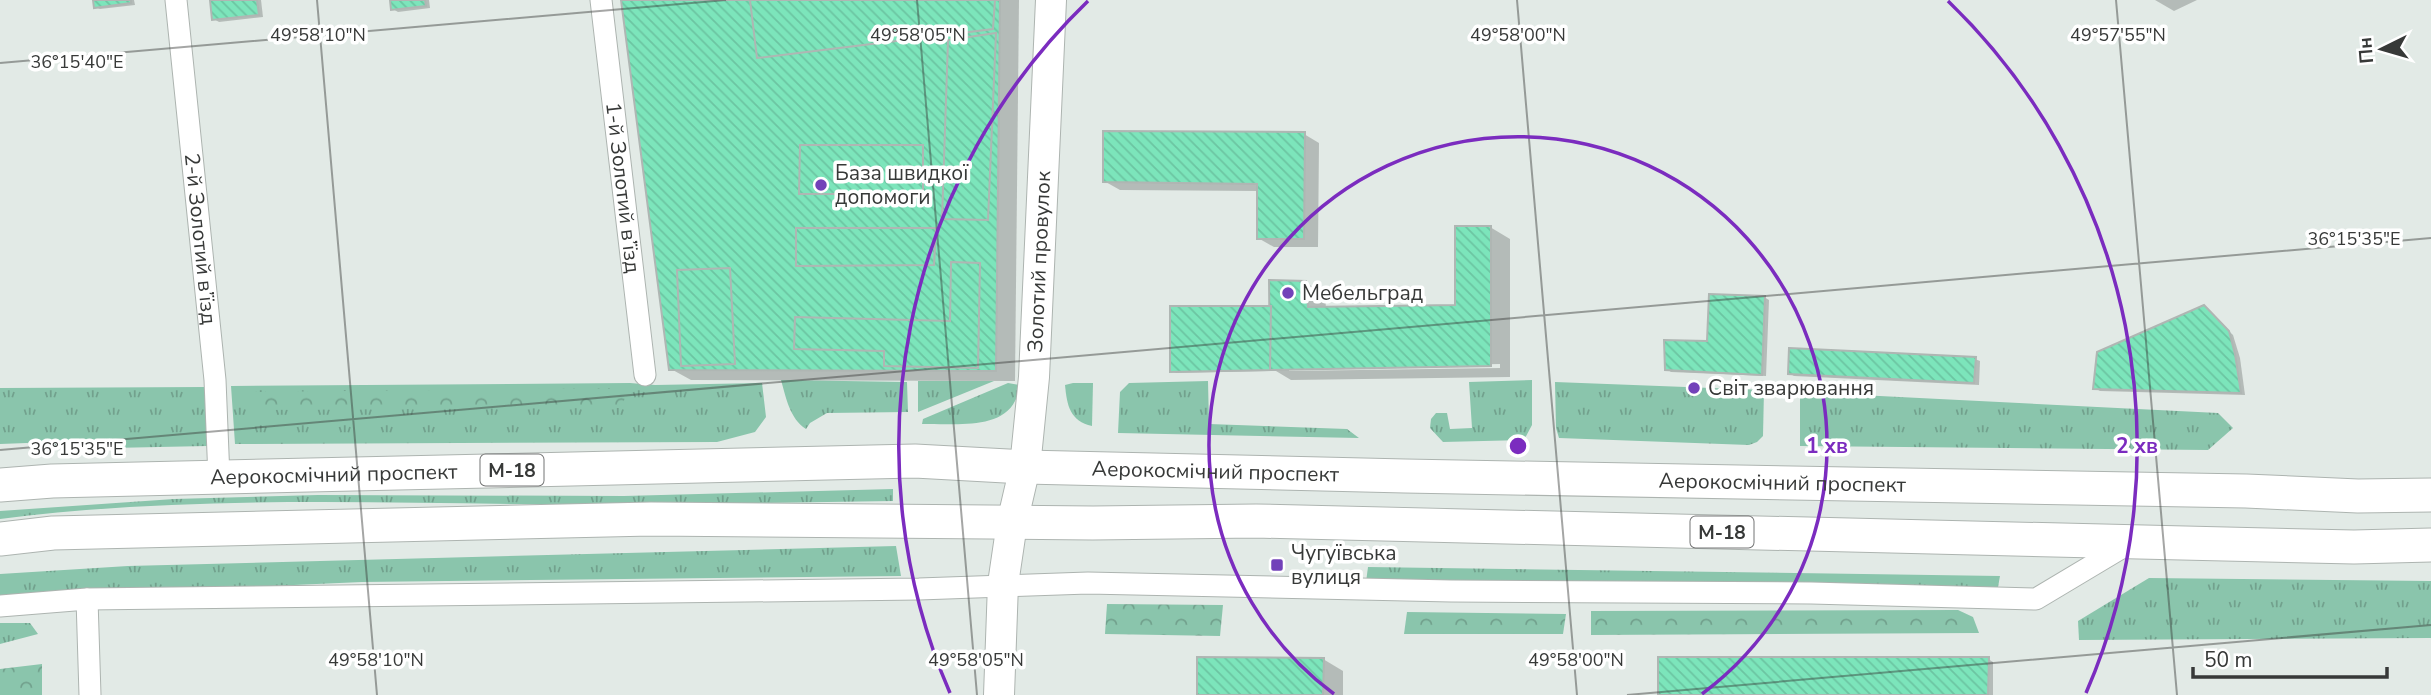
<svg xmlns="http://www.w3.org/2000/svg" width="2431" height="695" viewBox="0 0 2431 695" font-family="'Nunito Sans',sans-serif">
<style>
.grass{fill:url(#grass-tufts)}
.forest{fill:url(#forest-crowns)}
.shadow{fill:#0003;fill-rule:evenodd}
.building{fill:url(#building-back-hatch);stroke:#afb6b3;stroke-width:2}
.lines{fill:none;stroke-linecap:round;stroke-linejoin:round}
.street-casing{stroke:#adb4b0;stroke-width:23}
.secondary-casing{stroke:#adb4b0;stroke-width:32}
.primary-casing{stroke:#adb4b0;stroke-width:35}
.street{stroke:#fff;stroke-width:21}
.secondary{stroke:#fff;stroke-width:30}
.primary{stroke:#fff;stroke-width:33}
.ticks{fill:none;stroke:#373938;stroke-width:2;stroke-opacity:0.45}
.ring{fill:none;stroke:#7b2cbf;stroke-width:3.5}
.poi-dot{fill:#7241b9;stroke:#fff;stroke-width:2.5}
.labels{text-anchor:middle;stroke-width:7;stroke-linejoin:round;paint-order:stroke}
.shield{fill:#fff;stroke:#737474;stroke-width:2}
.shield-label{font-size:19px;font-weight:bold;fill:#373938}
.poi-label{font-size:21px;fill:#373938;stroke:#fff;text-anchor:start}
.street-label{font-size:21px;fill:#373938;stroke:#fff}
.ticks-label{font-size:18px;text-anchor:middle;fill:#373938;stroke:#fff;stroke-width:7;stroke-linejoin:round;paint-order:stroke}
.centre{fill:#7b2cbf;stroke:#fff;stroke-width:3.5}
.ring-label{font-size:21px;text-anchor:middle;font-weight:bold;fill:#7b2cbf;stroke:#fff;stroke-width:7;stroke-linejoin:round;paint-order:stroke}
</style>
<defs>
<pattern id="grass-tufts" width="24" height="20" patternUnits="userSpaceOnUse" patternTransform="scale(1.75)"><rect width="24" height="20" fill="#8ac5ac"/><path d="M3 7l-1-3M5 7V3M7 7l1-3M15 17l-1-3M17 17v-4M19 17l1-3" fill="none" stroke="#72a18d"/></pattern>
<pattern id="forest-crowns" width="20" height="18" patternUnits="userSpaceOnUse" patternTransform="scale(1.75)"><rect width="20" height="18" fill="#8ac5ac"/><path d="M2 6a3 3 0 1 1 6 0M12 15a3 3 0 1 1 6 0" fill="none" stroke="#72a18d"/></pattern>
<pattern id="building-back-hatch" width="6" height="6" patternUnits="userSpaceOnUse" patternTransform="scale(1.75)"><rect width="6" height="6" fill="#7ce5bb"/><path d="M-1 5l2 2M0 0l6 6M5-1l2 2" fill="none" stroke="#6cc5a2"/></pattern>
</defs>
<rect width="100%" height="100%" fill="#e2eae6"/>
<g class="grass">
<path d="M781 380 907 382 908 412 827 413 810 423 806 429C790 419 786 398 781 380Z"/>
<polygon points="1532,380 1532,425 1524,440 1443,442 1430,428 1431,419 1436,413 1447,413 1450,429 1472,428 1469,382"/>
<polygon points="918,381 994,381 918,412"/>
<polygon points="1208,381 1209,424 1347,429 1359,438 1118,433 1120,392 1129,383"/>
<polygon points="1555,382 1764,390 1763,436 1757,442 1749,445 1559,438 1556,428"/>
<polygon points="630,383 655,385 762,383 766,417 755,432 717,442 235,444 231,386"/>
<path d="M1008 383 1020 385C1019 390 1018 396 1015 401 1000 431 950 423 922 424L923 419Z"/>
<path d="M1073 383H1093L1092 426C1070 421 1067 406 1065 385Z"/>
<polygon points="206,387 207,446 63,449 27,443 0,444 0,388"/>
<polygon points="1800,392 2218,413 2233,428 2208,450 1800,446"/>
<path d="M893 489V501C768 503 643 505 518 504 345 502 172 497 0 519V511L174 499 318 495 624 496Z"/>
<polygon points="896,546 901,576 362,582 0,598 0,574 128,566"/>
<polygon points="1368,567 2000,576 1998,587 1366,582"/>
<polygon points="2149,578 2431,581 2431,638 2079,640 2078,621"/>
<polygon points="0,623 30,623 38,634 0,644"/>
</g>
<g class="forest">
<polygon points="629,388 621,408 252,410 251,392"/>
<polygon points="1107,604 1223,605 1220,636 1105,634"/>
<polygon points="1958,610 1973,617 1979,633 1591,635 1591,611"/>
<polygon points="1407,612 1566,614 1563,634 1404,634"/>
<polygon points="42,664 42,695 0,695 0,669"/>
</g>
<g class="shadow">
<polygon points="95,0 134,0 135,5 100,9 95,7"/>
<polygon points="212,0 261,0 263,17 219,22 214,19"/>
<polygon points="392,0 429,0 430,8 398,12 393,9"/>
<polygon points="622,0 1019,0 1015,381 691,380 671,369"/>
<polygon points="2155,0 2197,0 2174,11"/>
<polygon points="1304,134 1319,143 1318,247 1274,247 1258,238 1259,191 1120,190 1104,181"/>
<path d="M1490 227 1510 239V377L1291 380 1276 371 1176 373 1171 371 1271 308 1306 283 1325 294 1326 309 1457 307ZM1500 364V368L1289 371V368Z"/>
<polygon points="1764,297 1769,300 1766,376 1671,372 1667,369 1709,343"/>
<polygon points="2204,307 2233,335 2240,358 2245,395 2100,391 2095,388"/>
<polygon points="1975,359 1980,361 1979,385 1794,376 1789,373"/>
<polygon points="1323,659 1343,671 1343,695 1198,695"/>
<polygon points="1988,659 1993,662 1993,695 1659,695"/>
</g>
<g class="building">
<polygon points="93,0 131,0 131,3 94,8"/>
<polygon points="210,0 257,0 259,15 212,20"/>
<polygon points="390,0 425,0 426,6 391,10"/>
<polygon points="621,0 1000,0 996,371 669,370"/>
<polygon points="750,0 995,0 993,29 757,58"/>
<polygon points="996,33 988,220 942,219 948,40"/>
<polygon points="1103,131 1305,132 1304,239 1257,239 1257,184 1103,182"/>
<polygon points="800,145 923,145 923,194 799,194"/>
<polygon points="1455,226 1491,226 1491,366 1270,370 1269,280 1306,281 1308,307 1455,305"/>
<polygon points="796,228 936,228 934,265 796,266"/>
<polygon points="951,262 980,263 978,368 884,366 884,351 794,349 795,317 950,321"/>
<polygon points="730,268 735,364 681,366 677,270"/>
<polygon points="1709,294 1765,296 1762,375 1665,370 1664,340 1707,341"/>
<polygon points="2204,305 2229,331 2235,354 2241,393 2093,389 2097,352"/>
<polygon points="1170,306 1271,306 1270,370 1170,372"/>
<polygon points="1789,348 1976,357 1974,383 1788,374"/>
<polygon points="1197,657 1324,658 1323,695 1197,695"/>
<polygon points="1658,657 1989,657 1988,695 1658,695"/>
</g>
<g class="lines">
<defs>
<g id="street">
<path id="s1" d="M176 0 215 380 219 478"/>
<path id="s2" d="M601 0 645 375"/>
<polyline points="87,599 90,695"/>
<polyline points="0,606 87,599 919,589 1088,583 1451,591 1811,593 2036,599 2128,544"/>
</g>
<g id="secondary">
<path id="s3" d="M999 695 1003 584 1012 523 1025 467 1034 377 1051 0"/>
</g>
<g id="primary">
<path id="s4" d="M0 485 52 481 915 461 1025 467 1405 476 2246 491 2358 496 2431 495"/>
<polyline points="0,539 53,533 651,519 1093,523 1256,521 2354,547 2431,545"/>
</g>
</defs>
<use href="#street" class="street-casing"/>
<use href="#secondary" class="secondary-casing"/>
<use href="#primary" class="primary-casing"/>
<use href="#street" class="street"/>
<use href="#secondary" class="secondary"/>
<use href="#primary" class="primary"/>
</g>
<path class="ticks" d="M317 0 377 695M917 0 977 695M1517 0 1577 695M2116 0 2177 695M0 63 726 0M0 450 2431 238M1627 695 2431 625"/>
<g class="ring">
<path d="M1334 694A309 309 0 1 1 1702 694"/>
<path d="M950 693A619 619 0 0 1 1088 1M1948 1A619 619 0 0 1 2086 693"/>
</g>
<g class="poi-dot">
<circle cx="821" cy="185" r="7"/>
<circle cx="1288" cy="293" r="7"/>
<circle cx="1694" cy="388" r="7"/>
<rect x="1270" y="558" width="14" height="14" rx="3.5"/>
</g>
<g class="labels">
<g class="shield">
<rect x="480.5" y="454.5" width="63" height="31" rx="5"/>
<rect x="1690.5" y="516.5" width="63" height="31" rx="5"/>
</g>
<g class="shield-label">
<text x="512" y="477">М-18</text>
<text x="1722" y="539">М-18</text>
</g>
<g class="poi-label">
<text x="835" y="180">База швидкої<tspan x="835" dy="24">допомоги</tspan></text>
<text x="1302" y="300">Мебельград</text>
<text x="1708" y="395">Світ зварювання</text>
<text x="1291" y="560">Чугуївська<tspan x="1291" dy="24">вулиця</tspan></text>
</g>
<g class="street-label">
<text dy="7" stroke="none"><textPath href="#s2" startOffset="189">1-й Золотий в’їзд</textPath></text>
<text dy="7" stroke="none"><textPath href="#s1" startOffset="240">2-й Золотий в’їзд</textPath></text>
<text dy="7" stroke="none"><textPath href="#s3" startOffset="436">Золотий провулок</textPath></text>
<text dy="7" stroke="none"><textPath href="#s4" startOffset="1216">Аерокосмічний проспект</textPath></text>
<text dy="7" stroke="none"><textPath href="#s4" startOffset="334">Аерокосмічний проспект</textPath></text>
<text dy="7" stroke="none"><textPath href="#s4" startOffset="1783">Аерокосмічний проспект</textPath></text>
</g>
</g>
<g class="ticks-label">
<text x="318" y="41">49°58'10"N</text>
<text x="918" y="41">49°58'05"N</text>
<text x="1518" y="41">49°58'00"N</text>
<text x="2118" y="41">49°57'55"N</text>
<text x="77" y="68">36°15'40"E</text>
<text x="2354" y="245">36°15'35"E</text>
<text x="77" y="455">36°15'35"E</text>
<text x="376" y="666">49°58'10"N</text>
<text x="976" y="666">49°58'05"N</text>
<text x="1576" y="666">49°58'00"N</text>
</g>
<circle cx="1518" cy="446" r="10" class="centre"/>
<g class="ring-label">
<text x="1827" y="453">1 хв</text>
<text x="2137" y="453">2 хв</text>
</g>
<g transform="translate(2382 49) rotate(265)" stroke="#ffffff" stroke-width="5" paint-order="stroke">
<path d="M0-5L12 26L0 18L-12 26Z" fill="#373938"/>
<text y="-10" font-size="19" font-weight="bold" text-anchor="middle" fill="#373938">Пн</text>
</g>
<path d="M2193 667v10h194v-10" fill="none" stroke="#373938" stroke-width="3.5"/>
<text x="2204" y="667" font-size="21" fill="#373938" stroke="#ffffff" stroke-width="5" paint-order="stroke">50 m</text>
</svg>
